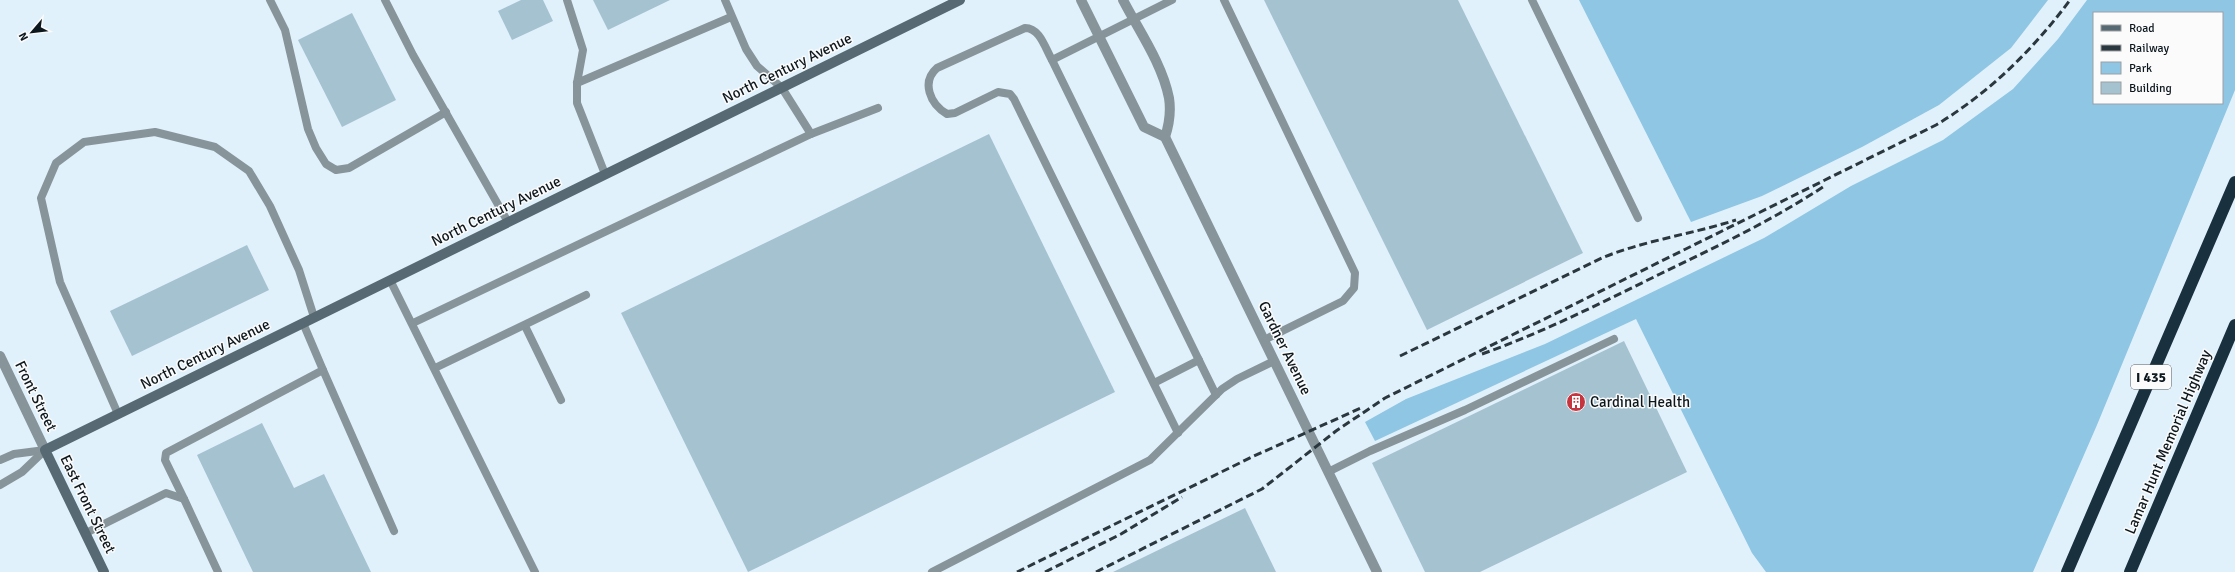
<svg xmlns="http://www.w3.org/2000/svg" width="2235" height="572" viewBox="0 0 2235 572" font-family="Signika,sans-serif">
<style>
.green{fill:#8ec6e4;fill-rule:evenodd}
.building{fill:#a5c2d1}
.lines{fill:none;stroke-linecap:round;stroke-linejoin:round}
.lane{stroke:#87949a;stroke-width:8}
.street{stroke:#87949a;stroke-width:10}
.secondary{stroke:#576972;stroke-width:10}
.highway{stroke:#19313e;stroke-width:12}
.rail{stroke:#2b373e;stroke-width:3;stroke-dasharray:8 4;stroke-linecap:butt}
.labels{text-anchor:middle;stroke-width:3;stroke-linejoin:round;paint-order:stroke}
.shield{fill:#fbfbfb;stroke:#545c60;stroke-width:1}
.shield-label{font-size:14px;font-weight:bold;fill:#0d181e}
.street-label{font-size:15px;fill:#0d181e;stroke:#fbfbfb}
.poi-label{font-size:15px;fill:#0d181e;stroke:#fbfbfb;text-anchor:start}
</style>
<rect width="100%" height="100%" fill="#e0f1fb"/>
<g class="green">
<polygon points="1579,0 2048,0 2011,48 1939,105 1862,147 1762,196 1691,222"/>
<path d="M2087 0H2235V90L2097 425 2033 572H1766L1752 553 1636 319 1375 441 1365 422 1406 399 1545 344 1764 238 1851 186 1943 140 2013 89 2058 39ZM2094 13H2222V103H2094Z"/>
</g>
<g class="building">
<polygon points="521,0 543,0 553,21 512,40 498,11"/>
<polygon points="593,0 670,0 608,30"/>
<polygon points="1264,0 1458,0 1583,253 1427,330"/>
<polygon points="352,13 396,100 342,127 298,40"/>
<polygon points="989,134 1115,392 748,572 621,313"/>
<polygon points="247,245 269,290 132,356 110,311"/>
<polygon points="1624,341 1687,472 1480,572 1425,572 1372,463"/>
<polygon points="262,423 294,488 324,474 371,572 253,572 197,455"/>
<polygon points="1245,508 1276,572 1113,572"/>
</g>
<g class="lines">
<g class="lane">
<polyline points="270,0 285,30 308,129 316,148 326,164 336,170 349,168 446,112"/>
<polyline points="385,0 413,55 508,222"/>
<polyline points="567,0 583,50 577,83 577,103 605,174"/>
<path d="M1172 0 1052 60C1045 48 1040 28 1025 28L937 68C921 82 930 104 947 114L955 113 998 92 1010 94 1014 99 1178 433"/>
<polyline points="1224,0 1355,273 1354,288 1343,301 1264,340"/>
<polyline points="1532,0 1638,218"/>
<polyline points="1052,60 1216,395"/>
<polyline points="577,83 731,17"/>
<polyline points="811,134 878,108"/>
<polyline points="390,280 535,572"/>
<polyline points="413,323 811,134 782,88 757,66 746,49 725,0"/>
<polyline points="525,326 561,400"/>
<polyline points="435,368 586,295"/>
<polyline points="323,370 394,531"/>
<polyline points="1154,383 1199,360"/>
<polyline points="118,414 60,282 41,198 56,163 84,142 155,132 215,147 249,171 270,206 299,270 314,317"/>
<polyline points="0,460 14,454 45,450"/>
<polyline points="1328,472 1370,451 1465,410 1614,339"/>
<polyline points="0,485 22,472 45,450"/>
<polyline points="184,499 165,460 166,453 323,370 303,323"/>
<polyline points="86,533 166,493 184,499 218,572"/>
<polyline points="932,572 1150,460 1222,389 1237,379 1274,361"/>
</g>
<g class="street">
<polyline points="1081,0 1144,127 1165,137 1377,572"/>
<path d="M1123 0C1139 31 1162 63 1169 98 1171 111 1169 125 1165 137"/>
<polyline points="0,356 45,450"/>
</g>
<polyline class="secondary" points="104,572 45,450 960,0"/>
<g class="highway">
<polyline points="2067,572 2235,182"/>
<polyline points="2130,572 2235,325"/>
</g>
<g class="rail">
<path d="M1482 354C1544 332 1601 303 1660 274 1716 247 1771 221 1823 187"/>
<path d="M1400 356 1604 257C1647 240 1692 234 1736 220"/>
<polyline points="1017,572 1254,456 1361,408"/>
<polyline points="1045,572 1121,534 1182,497"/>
<path d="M1096 572 1262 489 1336 431 1385 398 1936 125C1989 93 2033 50 2070 0"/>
</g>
</g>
<defs>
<symbol id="building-disc" viewBox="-11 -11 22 22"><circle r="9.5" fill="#c5353f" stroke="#fbfbfb"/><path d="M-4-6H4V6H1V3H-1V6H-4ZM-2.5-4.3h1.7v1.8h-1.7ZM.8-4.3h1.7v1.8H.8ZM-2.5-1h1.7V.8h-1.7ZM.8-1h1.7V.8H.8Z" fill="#fff"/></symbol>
</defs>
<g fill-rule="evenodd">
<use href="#building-disc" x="1565" y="391" width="22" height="22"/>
</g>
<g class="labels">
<rect class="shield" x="2131" y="365" width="40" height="24" rx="3"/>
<g class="shield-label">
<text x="2151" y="382">I 435</text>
</g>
<g class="street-label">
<text transform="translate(787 68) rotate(-26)" y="5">North Century Avenue</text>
<text transform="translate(496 211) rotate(-26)" y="5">North Century Avenue</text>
<text transform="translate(1285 348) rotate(64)" y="5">Gardner Avenue</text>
<text transform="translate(205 354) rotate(-26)" y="5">North Century Avenue</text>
<text transform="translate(36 396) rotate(64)" y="5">Front Street</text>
<text transform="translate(2168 442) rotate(-67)" y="5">Lamar Hunt Memorial Highway</text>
<text transform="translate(88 504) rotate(64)" y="5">East Front Street</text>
</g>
<g class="poi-label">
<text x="1590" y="407">Cardinal Health</text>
</g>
</g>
<rect x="2093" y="12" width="130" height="92" fill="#fbfbfb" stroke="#9ca0a3"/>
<rect x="2101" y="25" width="20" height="6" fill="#576972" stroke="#9ca0a3"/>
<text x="2129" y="32" font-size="12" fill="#0d181e">Road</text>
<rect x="2101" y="45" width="20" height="6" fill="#2b373e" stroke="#9ca0a3"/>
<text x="2129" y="52" font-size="12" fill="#0d181e">Railway</text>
<rect x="2101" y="62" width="20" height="12" fill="#8ec6e4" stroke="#9ca0a3"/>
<text x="2129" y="72" font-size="12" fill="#0d181e">Park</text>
<rect x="2101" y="82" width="20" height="12" fill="#a5c2d1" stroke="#9ca0a3"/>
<text x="2129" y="92" font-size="12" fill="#0d181e">Building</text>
<g transform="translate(32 32) rotate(242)" stroke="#fbfbfb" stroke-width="3" paint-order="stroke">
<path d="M0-3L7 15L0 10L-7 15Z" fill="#0d181e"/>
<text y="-6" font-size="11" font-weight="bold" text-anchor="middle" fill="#0d181e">N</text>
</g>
</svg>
